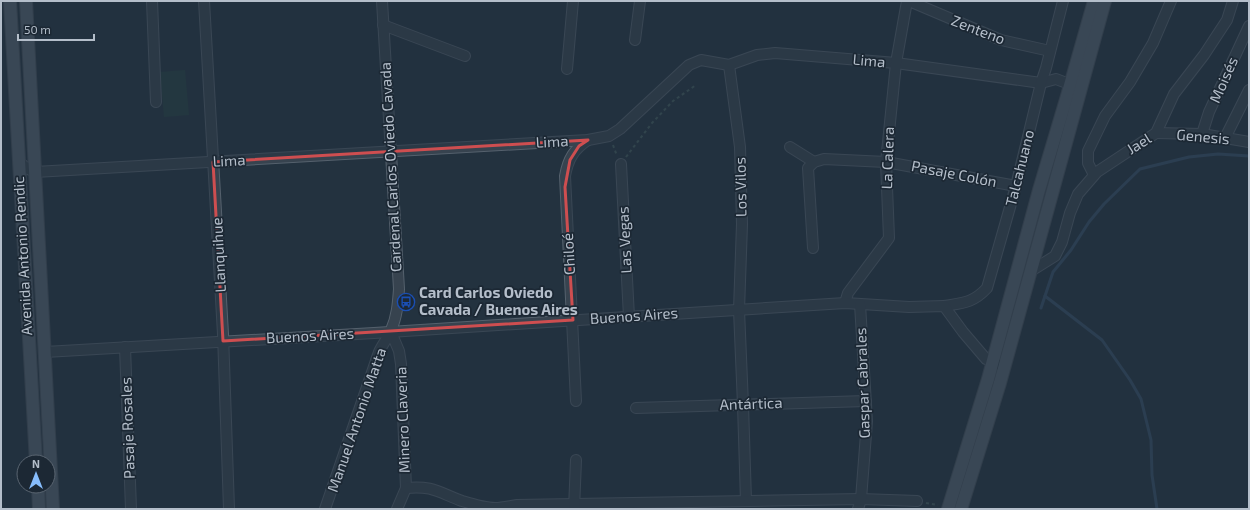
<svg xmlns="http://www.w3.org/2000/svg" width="1250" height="510" viewBox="0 0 1250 510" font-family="'Exo 2',sans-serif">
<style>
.green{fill:#253f40}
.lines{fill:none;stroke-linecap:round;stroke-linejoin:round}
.stream{stroke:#364e67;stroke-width:3}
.minor-casing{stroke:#55616d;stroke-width:12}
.major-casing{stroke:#444f5b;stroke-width:14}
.path{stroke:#435c5d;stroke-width:2;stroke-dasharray:3 3;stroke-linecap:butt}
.minor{stroke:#37434f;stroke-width:10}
.major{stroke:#55626f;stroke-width:12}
.marked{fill:none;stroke:#ce4e50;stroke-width:3;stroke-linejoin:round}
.labels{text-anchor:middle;stroke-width:3.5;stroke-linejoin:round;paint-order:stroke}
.street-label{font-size:15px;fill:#b4beca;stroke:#1c2834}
.poi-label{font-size:15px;font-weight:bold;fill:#b4beca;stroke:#1c2834;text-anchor:start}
</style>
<rect width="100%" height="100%" fill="#23323f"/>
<polygon class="green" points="185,70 189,115 164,117 160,72"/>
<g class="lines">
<g class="stream">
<polyline points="1045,296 1102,340 1130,380 1141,399 1151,440 1152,475 1157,509"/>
<polyline points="1041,308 1053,272 1071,250 1089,222 1104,204 1140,169 1189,157 1218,154 1249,156"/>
</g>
<defs>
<g id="minor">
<polyline points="152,1 156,102"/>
<polyline points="204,1 223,334 229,509"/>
<polyline points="909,1 1001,40 1050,51"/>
<polyline points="383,25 465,56"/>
<polyline points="635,40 640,1"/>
<polyline points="729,65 740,147 742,224 739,310 743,405 746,501"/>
<polyline points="567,69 573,1"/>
<polyline points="1156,133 1202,134 1249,142"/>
<polyline points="1202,134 1209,112 1249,26"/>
<polyline points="1225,138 1249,90"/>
<polyline points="790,147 814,162"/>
<polyline points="19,162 28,169 35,172 588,140 609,136 620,129 689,65 701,60 729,65 757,55 775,53 896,63 1041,83 1056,79 1077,87"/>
<polyline points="621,164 629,317"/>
<polyline points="1094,175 1088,163 1088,151 1105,116 1130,82 1153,43 1171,1"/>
<polyline points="813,248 808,168 814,162 824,159 886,162 1016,186"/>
<polyline points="1031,271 1055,256 1062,242 1070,213 1078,194 1097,172 1156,133 1174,94 1204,55 1227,20 1233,1"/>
<polyline points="845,303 848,293 889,238 886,162 896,63 907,1"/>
<path d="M944 306C963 303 973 303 987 288L1016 186 1041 83 1046 68 1063 1"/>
<polyline points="391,332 399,351 401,364 406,488 397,509"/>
<polyline points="125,347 131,509"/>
<polyline points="45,352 374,333 845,303 909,307 944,306 963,332 986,359 1004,367"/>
<path d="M576 401 565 176C568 159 574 149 588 140"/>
<polyline points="636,408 866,401"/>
<path d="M406 488C432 485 440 493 462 501 472 504 485 508 495 508 502 508 510 506 517 505L861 499 917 501"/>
<path d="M325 509 379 352C382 345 388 338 391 330 397 317 398 303 399 289L382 1"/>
<polyline points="574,509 576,460"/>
<polyline points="858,509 861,499 867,421 860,304"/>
</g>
<g id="major">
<polyline points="10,1 36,462"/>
<polyline points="26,1 53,509"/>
<polyline points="38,486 39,509"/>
<polyline points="948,509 988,379 1039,190 1067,96 1094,1"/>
<polyline points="961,509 1000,383 1105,1"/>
</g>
</defs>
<use href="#minor" class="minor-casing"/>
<use href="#major" class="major-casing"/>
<g class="path">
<polyline points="613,145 617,156"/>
<polyline points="626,157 652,123 673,101 696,85"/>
<polyline points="926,503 938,505"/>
</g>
<use href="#minor" class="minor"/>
<use href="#major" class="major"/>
</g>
<path d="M0 0H1250V510H0ZM588 140 579 146 570 160 565 187 573 320 223 341 213 162Z" fill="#23323f" fill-opacity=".55" fill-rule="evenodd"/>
<path class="marked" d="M588 140 579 146 570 160 565 187 573 320 223 341 213 162Z"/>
<defs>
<symbol id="bus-ring" viewBox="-11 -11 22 22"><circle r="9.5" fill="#1c2834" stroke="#1a4fb4" stroke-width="1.5"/><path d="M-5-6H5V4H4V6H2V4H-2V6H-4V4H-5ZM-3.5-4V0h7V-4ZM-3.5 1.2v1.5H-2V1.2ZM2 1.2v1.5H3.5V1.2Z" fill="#1a4fb4"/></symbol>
</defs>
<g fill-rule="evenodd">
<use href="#bus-ring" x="396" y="292" width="20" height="20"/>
</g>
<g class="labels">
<g class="street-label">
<text transform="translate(978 30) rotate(21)" y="5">Zenteno</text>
<text transform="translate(869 61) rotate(5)" y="5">Lima</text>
<text transform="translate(1224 80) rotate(-66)" y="5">Moisés</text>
<text transform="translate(1203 137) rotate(5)" y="5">Genesis</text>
<text transform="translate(552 142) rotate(-3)" y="5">Lima</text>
<text transform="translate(1139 144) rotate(-32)" y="5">Jael</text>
<text transform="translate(888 158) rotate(-88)" y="5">La Calera</text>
<text transform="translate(229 161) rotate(-3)" y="5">Lima</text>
<text transform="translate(391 167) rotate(-93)" y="5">Cardenal Carlos Oviedo Cavada</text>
<text transform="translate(1020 168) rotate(-76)" y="5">Talcahuano</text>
<text transform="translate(954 174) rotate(11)" y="5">Pasaje Colón</text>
<text transform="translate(741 187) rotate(-91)" y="5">Los Vilos</text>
<text transform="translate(625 240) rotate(-93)" y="5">Las Vegas</text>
<text transform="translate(569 254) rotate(-93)" y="5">Chiloé</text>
<text transform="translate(219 255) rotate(-93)" y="5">Llanquihue</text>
<text transform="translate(23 256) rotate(-93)" y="5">Avenida Antonio Rendic</text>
<text transform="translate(634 316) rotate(-4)" y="5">Buenos Aires</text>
<text transform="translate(310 336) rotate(-3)" y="5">Buenos Aires</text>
<text transform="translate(863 383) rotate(-92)" y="5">Gaspar Cabrales</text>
<text transform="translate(751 404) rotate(-2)" y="5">Antártica</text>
<text transform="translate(357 420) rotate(-71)" y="5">Manuel Antonio Matta</text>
<text transform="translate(403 420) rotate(-92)" y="5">Minero Claveria</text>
<text transform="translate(128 428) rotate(-92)" y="5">Pasaje Rosales</text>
</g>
<g class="poi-label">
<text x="419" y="298">Card Carlos Oviedo<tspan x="419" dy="17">Cavada / Buenos Aires</tspan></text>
</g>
</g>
<rect width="1250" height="510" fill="none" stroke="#b4beca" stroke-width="4"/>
<g transform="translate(36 474)"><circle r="19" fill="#1c2834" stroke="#596470"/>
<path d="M0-3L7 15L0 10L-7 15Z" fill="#87bdfc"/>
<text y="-6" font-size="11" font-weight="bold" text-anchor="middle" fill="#b4beca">N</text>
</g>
<path d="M18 34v6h76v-6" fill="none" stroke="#b4beca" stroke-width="2"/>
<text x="24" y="34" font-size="12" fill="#b4beca" stroke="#1c2834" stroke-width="3" paint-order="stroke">50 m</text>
</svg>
